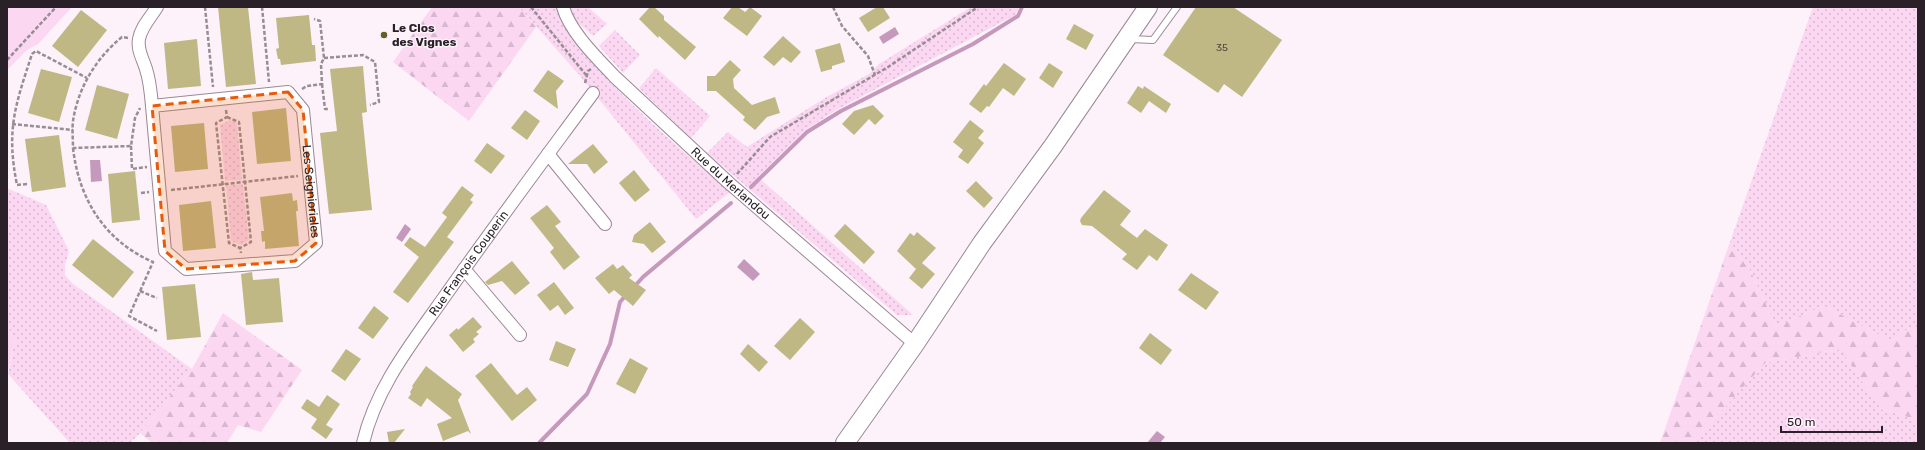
<svg xmlns="http://www.w3.org/2000/svg" width="1925" height="450" viewBox="0 0 1925 450" font-family="Rubik,sans-serif">
<style>
.grass{fill:url(#grass-dots)}
.forest{fill:url(#forest-firs)}
.green{fill:#fbd7f2}
.water{fill:#c599bb}
.lines{fill:none;stroke-linecap:round;stroke-linejoin:round}
.stream{stroke:#c599bb;stroke-width:4}
.building{fill:#bfb884}
.service-casing{stroke:#9a8996;stroke-width:8}
.minor-casing{stroke:#9a8996;stroke-width:14}
.secondary-casing{stroke:#9a8996;stroke-width:20}
.path{stroke:#978d94;stroke-width:2.5;stroke-dasharray:4 2;stroke-linecap:butt}
.service{stroke:#fff;stroke-width:6}
.minor{stroke:#fff;stroke-width:12}
.secondary{stroke:#fff;stroke-width:18}
.marked{fill:#e8590c;fill-opacity:0.2;stroke:#e8590c;stroke-width:3;stroke-dasharray:8 5;stroke-linejoin:round}
.poi-dot{fill:#655d29;stroke:#fdf1fa;stroke-width:1.5}
.labels{text-anchor:middle;stroke-width:3;stroke-linejoin:round;paint-order:stroke}
.number-label{font-size:10px;fill:#4e473e}
.poi-label{font-size:12px;font-weight:bold;fill:#292127;stroke:#fdf1fa;text-anchor:start}
.street-label{font-size:12px;fill:#292127;stroke:#fdf1fa}
</style>
<defs>
<pattern id="grass-dots" width="8" height="8" patternUnits="userSpaceOnUse"><rect width="8" height="8" fill="#fbd7f2"/><path d="M2 2h.1M6 6h.1" fill="none" stroke="#d7b8d0" stroke-width="1.8" stroke-linecap="round"/></pattern>
<pattern id="forest-firs" width="22" height="20" patternUnits="userSpaceOnUse"><rect width="22" height="20" fill="#fbd7f2"/><path d="M5 1l3.5 6h-7zM16 11l3.5 6h-7z" fill="#d7b8d0"/></pattern>
</defs>
<rect width="100%" height="100%" fill="#fdf1fa"/>
<g class="grass">
<path d="M519 7H556C563 25 574 38 585 53 627 105 680 148 730 192L696 219 581 77Z"/>
<polygon points="570,7 588,7 607,24 593,36 575,20"/>
<polygon points="971,7 1019,7 1015,15 838,109 805,130 758,177 913,315 897,315 707,153 728,132 747,147 825,98 869,74 879,64"/>
<polygon points="1813,7 1918,7 1918,322 1891,341 1824,306 1776,326 1751,272 1730,242"/>
<polygon points="615,30 640,55 623,73 599,46"/>
<polygon points="656,68 710,116 691,138 639,88"/>
<polygon points="230,120 237,123 242,180 225,181 220,125"/>
<polygon points="243,184 249,240 241,245 231,241 226,185"/>
<polygon points="9,189 46,205 69,251 65,265 65,275 73,284 192,369 140,433 130,443 70,443 8,374 15,341 7,325 7,190"/>
<polygon points="1840,349 1881,409 1918,420 1918,443 1695,443 1696,439 1765,363"/>
</g>
<g class="forest">
<polygon points="432,7 519,7 536,27 469,121 393,62"/>
<polygon points="1730,242 1751,272 1776,326 1824,306 1891,341 1918,322 1918,420 1881,409 1840,349 1765,363 1696,439 1695,443 1660,443"/>
<polygon points="223,313 302,370 261,432 238,425 227,443 152,443 140,433 192,369"/>
<polygon points="7,325 15,341 7,374"/>
</g>
<polygon class="green" points="7,7 72,7 38,44 27,50 7,70"/>
<g class="water">
<polygon points="895,27 899,34 883,44 879,37"/>
<polygon points="90,160 100,160 102,181 91,182"/>
<polygon points="405,224 411,229 402,242 396,238"/>
<polygon points="744,259 760,274 753,281 737,267"/>
<polygon points="1157,431 1165,437 1160,443 1147,443"/>
</g>
<g class="lines">
<g class="stream">
<polyline points="751,187 807,132 841,111 973,44 1018,16 1022,7"/>
<polyline points="633,288 643,277 731,203"/>
<polyline points="539,443 587,394 610,344 620,302 627,294"/>
</g>
</g>
<g class="building">
<polygon points="218,7 248,7 256,84 226,87"/>
<polygon points="650,7 654,7 664,16 664,20 696,47 685,60 659,36 658,38 639,19"/>
<polygon points="732,7 738,7 745,12 750,7 762,16 747,36 723,18"/>
<polygon points="877,7 883,7 890,18 868,32 859,18"/>
<polygon points="1196,7 1233,7 1282,40 1242,97 1224,84 1218,93 1163,55"/>
<polygon points="81,10 107,30 78,67 52,46"/>
<polygon points="309,15 312,45 315,45 316,61 281,65 280,59 278,59 276,49 279,48 276,18"/>
<polygon points="1074,24 1094,35 1086,50 1066,39"/>
<polygon points="783,36 801,52 791,63 783,57 774,66 763,57"/>
<polygon points="197,39 201,86 168,89 164,43"/>
<polygon points="840,43 845,62 832,66 832,69 821,72 815,50"/>
<polygon points="730,60 741,70 733,79 734,88 752,105 775,97 780,113 767,117 755,130 743,120 745,117 716,91 707,91 707,76 715,76"/>
<polygon points="1004,63 1026,79 1014,96 1003,88 989,107 987,106 981,113 969,104 984,84 986,86"/>
<polygon points="1049,63 1063,72 1053,88 1039,78"/>
<polygon points="363,66 367,112 362,113 372,210 329,214 320,133 337,131 330,69"/>
<polygon points="41,69 72,77 59,122 28,113"/>
<polygon points="548,70 564,81 556,91 558,109 533,91"/>
<polygon points="97,85 129,94 117,139 85,130"/>
<polygon points="1138,86 1143,89 1144,86 1171,104 1166,113 1149,101 1141,113 1127,103"/>
<polygon points="873,105 884,116 875,125 869,119 854,135 842,124 854,111"/>
<polygon points="286,108 291,161 257,164 252,112"/>
<polygon points="525,110 540,121 527,140 511,128"/>
<polygon points="970,120 984,131 978,138 984,143 968,164 958,157 963,150 953,142"/>
<polygon points="204,123 208,169 175,172 171,126"/>
<polygon points="59,135 66,187 32,192 25,139"/>
<polygon points="487,143 505,156 491,174 474,161"/>
<polygon points="593,144 608,162 594,174 587,164 568,164"/>
<polygon points="634,170 650,190 635,202 619,183"/>
<polygon points="135,171 140,220 112,223 108,174"/>
<polygon points="976,181 993,198 984,208 966,191"/>
<polygon points="462,186 474,195 470,200 473,202 447,237 454,242 408,303 393,292 419,257 404,245 410,237 425,247 447,217 442,213"/>
<polygon points="1104,190 1131,211 1120,225 1137,238 1145,229 1168,245 1157,261 1149,255 1137,270 1122,259 1127,254 1092,226 1082,225 1080,221 1081,218"/>
<polygon points="292,193 293,201 297,200 298,211 296,211 299,246 265,249 265,241 262,242 261,231 264,231 260,197"/>
<polygon points="211,201 216,248 183,251 179,205"/>
<polygon points="547,205 561,222 555,226 580,257 564,270 550,252 554,248 530,218"/>
<polygon points="650,222 666,242 652,253 644,244 632,242 634,235"/>
<polygon points="845,224 875,252 864,264 834,236"/>
<polygon points="917,232 936,248 922,263 935,274 922,289 909,278 916,269 897,251 910,233 914,236"/>
<polygon points="93,239 134,272 113,298 72,265"/>
<polygon points="512,261 530,283 515,295 502,281 488,285 485,282"/>
<polygon points="613,264 617,269 623,265 632,275 629,278 646,290 633,306 614,290 609,294 595,278"/>
<polygon points="252,272 253,280 279,278 283,322 246,325 241,274"/>
<polygon points="1191,273 1219,292 1206,310 1178,290"/>
<polygon points="554,282 574,308 565,315 558,305 550,311 537,295"/>
<polygon points="195,284 201,337 167,340 162,287"/>
<polygon points="374,306 389,318 373,339 358,328"/>
<polygon points="473,317 482,327 476,332 479,334 473,339 475,342 463,352 449,335 457,328 458,330"/>
<polygon points="800,318 815,332 790,360 774,346"/>
<polygon points="1150,333 1172,350 1161,365 1139,348"/>
<polygon points="556,341 576,349 568,367 549,360"/>
<polygon points="748,344 768,362 759,372 740,354"/>
<polygon points="346,349 361,359 345,381 331,371"/>
<polygon points="630,358 648,368 635,394 616,384"/>
<polygon points="491,363 517,395 527,387 537,400 512,421 475,376"/>
<polygon points="426,366 462,394 458,400 471,434 468,431 443,441 437,424 452,418 427,398 421,407 408,398 411,394 410,392 413,387 412,386"/>
<polygon points="327,395 340,404 326,425 333,429 326,439 311,428 317,419 301,408 307,399 319,407"/>
<polygon points="405,429 394,443 389,443 387,432"/>
</g>
<g class="lines">
<defs>
<polyline id="service" points="1130,39 1153,40 1177,7"/>
<g id="minor">
<path id="s1" d="M563 7C570 32 597 58 615 77L729 183 915 344"/>
<path id="s2" d="M152 106 288 92 303 110 316 243 295 261 186 269 165 251 152 106C151 94 150 81 146 69 143 59 137 50 139 39 141 27 151 17 157 7"/>
<polyline points="548,154 605,224"/>
<polyline points="464,269 520,335"/>
<path id="s3" d="M363 443C376 387 412 343 445 296 493 228 543 161 593 93"/>
</g>
<polyline id="secondary" points="845,443 915,344 982,243 1053,146 1148,7"/>
</defs>
<use href="#service" class="service-casing"/>
<use href="#minor" class="minor-casing"/>
<use href="#secondary" class="secondary-casing"/>
<g class="path">
<polyline points="205,7 213,87"/>
<polyline points="262,7 269,82"/>
<polyline points="531,7 586,75"/>
<polyline points="833,7 842,26 868,56 875,75"/>
<path d="M128 38 122 37C96 58 78 88 73 121 72 130 73 139 73 148L131 146 135 118 140 108"/>
<polyline points="324,58 363,55 375,62 379,102 370,105"/>
<polyline points="7,60 56,7"/>
<polyline points="585,83 588,71 591,69"/>
<polyline points="322,84 325,109 329,109"/>
<polyline points="302,89 307,86 322,84 321,64 324,58 320,21 314,19"/>
<polyline points="226,110 227,117 216,123 229,243 240,248 241,253"/>
<polyline points="227,117 239,122 251,242 240,248"/>
<polyline points="12,124 73,130"/>
<polyline points="131,146 132,169 147,167"/>
<path d="M73 148C79 200 105 241 153 262L129 316 157 331"/>
<polyline points="737,174 770,137 888,67 978,7"/>
<path d="M27 184 17 185C6 130 15 106 32 54L36 51 87 78"/>
<polyline points="171,190 298,176"/>
<polyline points="141,193 149,192"/>
<polyline points="140,291 157,298"/>
</g>
<use href="#service" class="service"/>
<use href="#minor" class="minor"/>
<use href="#secondary" class="secondary"/>
</g>
<path class="marked" d="M288 92 303 110 316 243 295 261 186 269 165 251 152 106Z"/>
<circle class="poi-dot" cx="384" cy="35" r="4"/>
<g class="labels">
<g class="number-label">
<text x="1222" y="51">35</text>
</g>
<g class="poi-label">
<text x="392" y="32">Le Clos<tspan x="392" dy="14">des Vignes</tspan></text>
</g>
<g class="street-label">
<text dy="4" stroke="none"><textPath href="#s1" startOffset="245">Rue du Merlandou</textPath></text>
<text dy="4" stroke="none"><textPath href="#s2" startOffset="242">Les Seignioriales</textPath></text>
<text dy="4" stroke="none"><textPath href="#s3" startOffset="210">Rue François Couperin</textPath></text>
</g>
</g>
<rect width="1925" height="450" fill="none" stroke="#292127" stroke-width="16"/>
<path d="M1781 426v6h101v-6" fill="none" stroke="#292127" stroke-width="2"/>
<text x="1787" y="426" font-size="12" fill="#292127" stroke="#fdf1fa" stroke-width="3" paint-order="stroke">50 m</text>
</svg>
